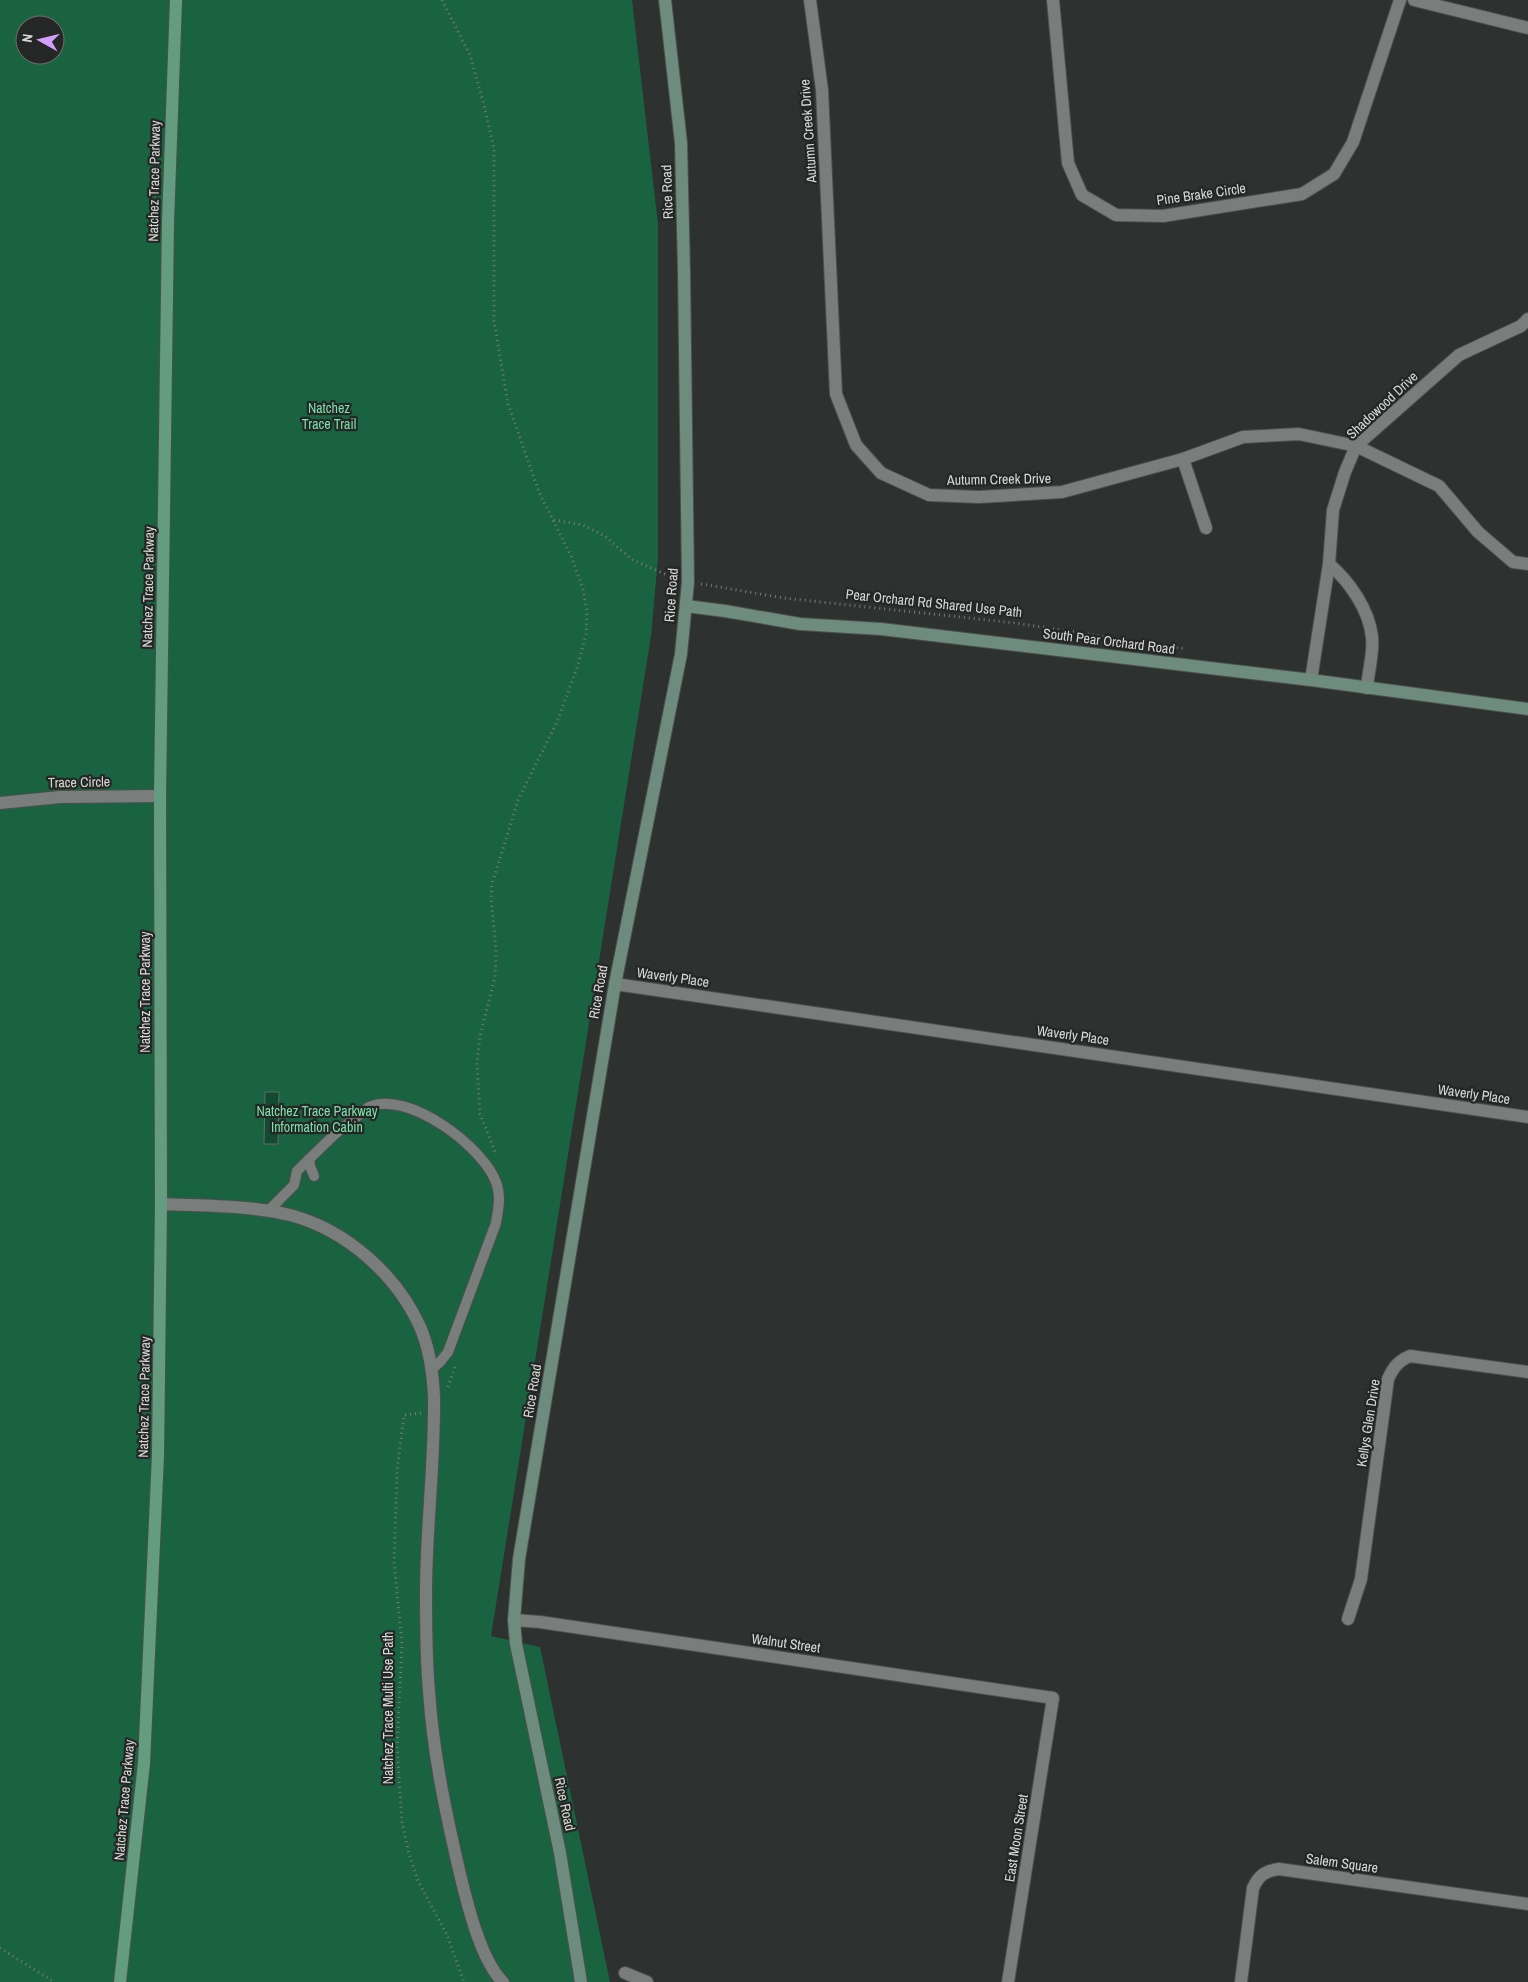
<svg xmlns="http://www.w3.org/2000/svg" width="1528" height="1982" font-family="'Archivo Narrow',sans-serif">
  <rect width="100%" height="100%" fill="#2d312f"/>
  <!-- green -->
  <path fill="#196340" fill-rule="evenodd" d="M0,0H632L658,224V558L651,636L491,1636L540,1647L610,1982H0ZM25,25H55V55H25Z"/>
  <!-- building -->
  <polygon fill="#124b30" stroke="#676b69" points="265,1092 279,1092 278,1144 264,1144"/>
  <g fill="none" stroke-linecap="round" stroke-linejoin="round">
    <defs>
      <g id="lane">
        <polyline points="309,1159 310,1166 314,1176"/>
        <path d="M268,1211L294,1185L297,1171L335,1134L369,1107C407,1089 486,1148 497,1185C501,1198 498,1210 496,1223L448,1352L440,1362L432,1369"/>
      </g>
      <g id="street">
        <polyline points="810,0 822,90 836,394 856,445 881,473 929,495 979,497 1062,492 1183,459 1243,437 1299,434 1356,446 1439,486 1478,532 1513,562 1528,564"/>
        <polyline points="1053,0 1068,163 1082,195 1116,215 1163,216 1302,194 1334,174 1353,142 1400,0"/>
        <polyline points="1414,0 1528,28"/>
        <polyline points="1183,459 1206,528"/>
        <path d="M1329,564C1349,581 1369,609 1372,637C1374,653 1368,672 1367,688"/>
        <polyline points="1311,680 1329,564 1333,510 1345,472 1356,446 1459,355 1521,326 1528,319"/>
        <polyline points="0,803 60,797 160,796"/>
        <polyline points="615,984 1528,1117"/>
        <path d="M161,1204C203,1206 248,1205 290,1215C347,1230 398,1276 421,1329C430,1351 433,1374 434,1397C435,1462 426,1528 426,1593C426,1626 426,1659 429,1691C433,1753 446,1814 460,1874C467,1903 481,1961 503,1982"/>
        <path d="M1348,1619L1361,1579L1388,1379C1393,1368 1398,1361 1410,1356L1528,1372"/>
        <polyline points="514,1620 540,1622 1053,1698 1008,1982"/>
        <polyline points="625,1973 647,1982"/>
        <path d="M1241,1982L1253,1888C1259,1875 1265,1871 1279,1869L1528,1904"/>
      </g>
      <g id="secondary">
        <polyline points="686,606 725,611 800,624 881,629 1311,680 1528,709"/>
        <polyline points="581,1982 560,1853 516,1644 514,1620 519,1559 615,984 681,654 688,582 684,271 681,143 665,0"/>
      </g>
      <polyline id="primary" points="120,1982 144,1763 158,1455 161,1204 160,796 168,222 176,0"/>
    </defs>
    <!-- lane casing -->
    <use href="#lane" stroke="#4c4f4d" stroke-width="12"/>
    <!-- street casing -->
    <use href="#street" stroke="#4c4f4d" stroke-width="14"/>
    <!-- secondary casing -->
    <use href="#secondary" stroke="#4c4f4d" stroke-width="14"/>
    <!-- primary casing -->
    <use href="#primary" stroke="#4c4f4d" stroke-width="14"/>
    <!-- path -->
    <g stroke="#777b79" stroke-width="3" stroke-dasharray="1 4" stroke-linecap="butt">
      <polyline points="442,0 470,55 484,105 494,149 494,321 508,404 539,492 572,558 583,589 587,611 586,634 578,665 557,722 518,800 492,884 491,898 496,949 495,977 480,1036 477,1064 480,1114 496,1154"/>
      <polyline points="554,520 583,525 605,536 631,559 676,579"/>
      <polyline points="701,584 784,598 1015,623 1186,649"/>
      <polyline points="448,1387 455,1367"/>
      <polyline points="421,1413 404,1415 397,1470 394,1562 402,1644 397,1746 402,1822 409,1854 418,1881 447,1935 464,1982"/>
      <polyline points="0,1948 54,1982"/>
    </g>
    <!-- lane -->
    <use href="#lane" stroke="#797d7b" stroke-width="10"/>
    <!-- street -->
    <use href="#street" stroke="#797d7b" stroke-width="12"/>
    <!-- secondary -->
    <use href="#secondary" stroke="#6e8c7d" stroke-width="12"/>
    <!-- primary -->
    <use href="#primary" stroke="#649c7f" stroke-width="12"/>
  </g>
  <g text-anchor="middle" stroke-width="4.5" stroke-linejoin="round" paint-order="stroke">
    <!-- street labels -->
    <g font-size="14" fill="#d7d9d7" stroke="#242725">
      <text transform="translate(808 131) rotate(-94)" y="5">Autumn Creek Drive</text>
      <text transform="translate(154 181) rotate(-89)" y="5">Natchez Trace Parkway</text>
      <text transform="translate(667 192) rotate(-92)" y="5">Rice Road</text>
      <text transform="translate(1201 194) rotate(-8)" y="5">Pine Brake Circle</text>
      <text transform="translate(1382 405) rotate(-43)" y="5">Shadowood Drive</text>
      <text transform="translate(999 479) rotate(-1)" y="5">Autumn Creek Drive</text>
      <text transform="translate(148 587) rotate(-89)" y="5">Natchez Trace Parkway</text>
      <text transform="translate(671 595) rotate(-86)" y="5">Rice Road</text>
      <text transform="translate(934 603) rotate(6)" y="5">Pear Orchard Rd Shared Use Path</text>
      <text transform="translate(1109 641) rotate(7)" y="5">South Pear Orchard Road</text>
      <text transform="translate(79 782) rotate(-1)" y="5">Trace Circle</text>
      <text transform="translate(673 977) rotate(8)" y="5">Waverly Place</text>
      <text transform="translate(145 992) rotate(-90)" y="5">Natchez Trace Parkway</text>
      <text transform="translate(598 992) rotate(-80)" y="5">Rice Road</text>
      <text transform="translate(1073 1035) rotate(8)" y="5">Waverly Place</text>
      <text transform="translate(1474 1094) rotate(8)" y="5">Waverly Place</text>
      <text transform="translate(532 1391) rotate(-81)" y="5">Rice Road</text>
      <text transform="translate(144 1397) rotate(-89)" y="5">Natchez Trace Parkway</text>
      <text transform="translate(1368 1423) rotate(-81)" y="5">Kellys Glen Drive</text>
      <text transform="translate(786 1643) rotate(8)" y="5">Walnut Street</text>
      <text transform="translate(388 1708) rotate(-90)" y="5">Natchez Trace Multi Use Path</text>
      <text transform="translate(124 1800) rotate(-85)" y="5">Natchez Trace Parkway</text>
      <text transform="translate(565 1804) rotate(78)" y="5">Rice Road</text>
      <text transform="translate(1016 1838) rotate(-81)" y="5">East Moon Street</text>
      <text transform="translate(1342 1863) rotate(8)" y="5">Salem Square</text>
    </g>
    <!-- park labels -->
    <g font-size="14" fill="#7ce0aa" stroke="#242725">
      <text x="329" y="413">Natchez<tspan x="329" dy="16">Trace Trail</tspan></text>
      <text x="317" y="1116">Natchez Trace Parkway<tspan x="317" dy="16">Information Cabin</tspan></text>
    </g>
  </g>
  <!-- north arrow -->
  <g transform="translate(40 40) rotate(278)"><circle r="24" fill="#242725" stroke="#6c6e6c"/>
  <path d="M0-4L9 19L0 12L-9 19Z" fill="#d29dfd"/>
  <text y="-8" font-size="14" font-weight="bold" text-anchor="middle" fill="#d7d9d7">N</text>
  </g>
</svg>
